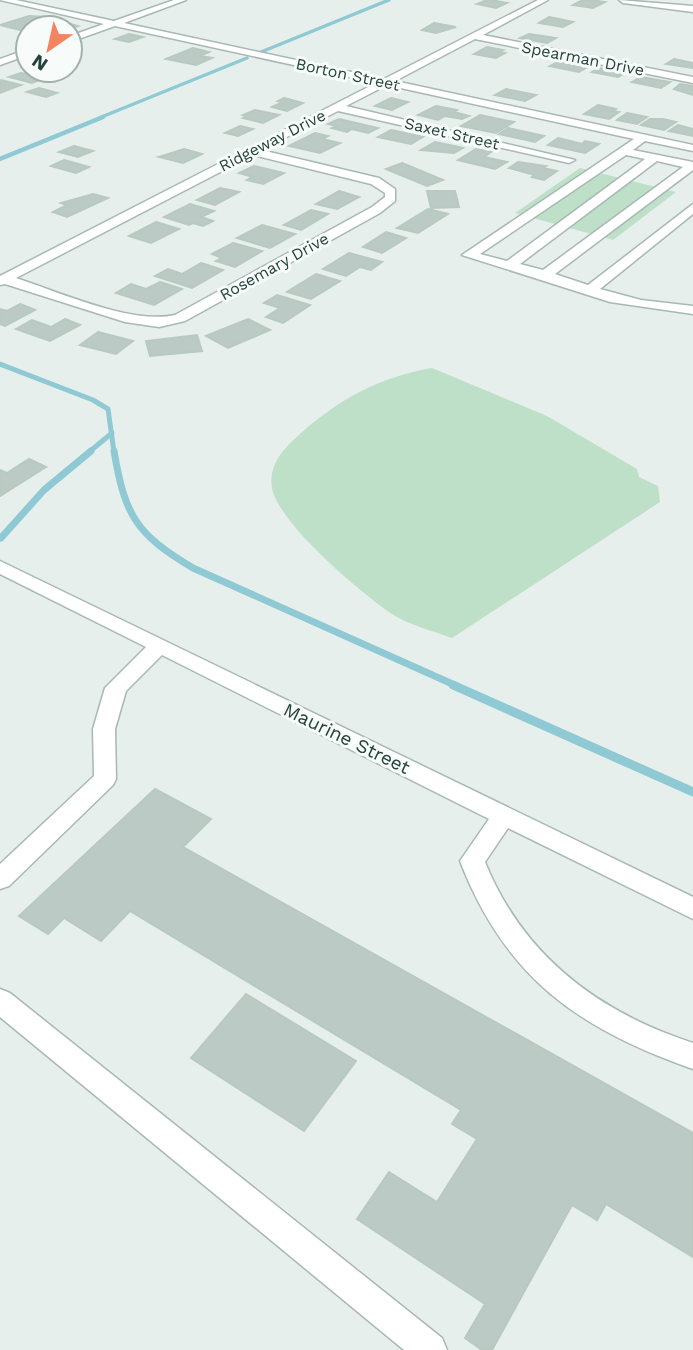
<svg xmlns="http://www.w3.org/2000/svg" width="693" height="1350" font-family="'Work Sans',sans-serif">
  <rect width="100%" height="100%" fill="#e6efeb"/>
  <!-- green -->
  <g fill="#bfe0c8">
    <polygon points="580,168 676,192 613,240 515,213"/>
    <path d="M432,368L547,416L637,469L639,477L658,486L660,502L452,638C433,631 409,625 392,614C362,594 278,523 272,488C268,465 284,448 300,434C339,399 380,377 432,368Z"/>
  </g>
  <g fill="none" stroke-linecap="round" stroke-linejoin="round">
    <!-- stream-far4 -->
    <g stroke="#8ec9d4" stroke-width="3.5">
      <polyline points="261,52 389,0"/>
      <polyline points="99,118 247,58"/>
    </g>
    <!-- stream-far3 -->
    <polyline stroke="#8ec9d4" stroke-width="4.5" points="0,159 103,117"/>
    <!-- stream-far2 -->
    <g stroke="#8ec9d4" stroke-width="5">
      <polyline points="0,364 93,400 108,409 114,452"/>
      <polyline points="89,452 112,433"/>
    </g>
    <!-- stream-far1 -->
    <g stroke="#8ec9d4" stroke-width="7">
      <path d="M114,451C125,516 136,534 193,568L457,686"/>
      <polyline points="1,538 44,490 91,451"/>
    </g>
    <!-- stream -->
    <polyline stroke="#8ec9d4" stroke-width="9" points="453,685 693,792"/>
  </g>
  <!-- building -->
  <g fill="#bbcac4" stroke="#b8c9c2" stroke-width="2">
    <polygon points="487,0 491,0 507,3 496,8 477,4"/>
    <polygon points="583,0 590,0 605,2 593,8 573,5"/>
    <polygon points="29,16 47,17 78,26 70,29 28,28 28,32 0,25"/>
    <polygon points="549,17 573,22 563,27 539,23"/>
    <polygon points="434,23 456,27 436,33 422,30"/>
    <polygon points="129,34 143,37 129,42 115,39"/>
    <polygon points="529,34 556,38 547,43 520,38"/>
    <polygon points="487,47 503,50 498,52 505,53 496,58 474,54"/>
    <polygon points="193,48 209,52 200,56 212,58 196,65 166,59"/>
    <polygon points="674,59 693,63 693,68 666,64"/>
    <polygon points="560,61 589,66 579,72 550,66"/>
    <polygon points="600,68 625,73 618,77 592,72"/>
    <polygon points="21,73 44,78 32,83 9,77"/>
    <polygon points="641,77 670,82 661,88 632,82"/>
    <polygon points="0,81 1,80 21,85 0,93"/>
    <polygon points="680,84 693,86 693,95 674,89"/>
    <polygon points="39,88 57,93 46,97 27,92"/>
    <polygon points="506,89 536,95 525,101 495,95"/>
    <polygon points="284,98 303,103 287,111 272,107 283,102 278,101"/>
    <polygon points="391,98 408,102 392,110 375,106"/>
    <polygon points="598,105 616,109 613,111 619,112 609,119 584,114"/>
    <polygon points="436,106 457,110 454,112 469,116 462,119 445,116 438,120 418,115"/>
    <polygon points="255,110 279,115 263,123 243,118 247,116 243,115"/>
    <polygon points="627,113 647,117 637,124 617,120"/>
    <polygon points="480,115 514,122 496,133 461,126"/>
    <polygon points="339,119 378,128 368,133 352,129 347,132 332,128 337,126 328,124"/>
    <polygon points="650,119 663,119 676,122 664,130 641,125"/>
    <polygon points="678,125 693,129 693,136 669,131"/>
    <polygon points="240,126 253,129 238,136 225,133"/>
    <polygon points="508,128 544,136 535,142 499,134"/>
    <polygon points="391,130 423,137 411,144 378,137"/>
    <polygon points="315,133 328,136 322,139 340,143 320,153 289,146"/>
    <polygon points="558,138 582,144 585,141 599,144 585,153 548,145"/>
    <polygon points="435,142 463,148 454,153 421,150"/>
    <polygon points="74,146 93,151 78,157 59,152"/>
    <polygon points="184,149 202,154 183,163 159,157"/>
    <polygon points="476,149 491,152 484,157 507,162 495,169 458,160"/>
    <polygon points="64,160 89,167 76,173 51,166"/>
    <polygon points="518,162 546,166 543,168 557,171 544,180 532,177 535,175 509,168"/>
    <polygon points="402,163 443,180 427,186 386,169"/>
    <polygon points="254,166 284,173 263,184 247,180 253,177 239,173"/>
    <polygon points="220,188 239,192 215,205 197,200"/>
    <polygon points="339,191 359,197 337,209 316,204"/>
    <polygon points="427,191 455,191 459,207 431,208"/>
    <polygon points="93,194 108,198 67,217 53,212 67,205 61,203"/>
    <polygon points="190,204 214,211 201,217 213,221 203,226 193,223 189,225 164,217"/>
    <polygon points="428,209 448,214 418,233 397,228"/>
    <polygon points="311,210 328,214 301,230 284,225"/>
    <polygon points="156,222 179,229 151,243 129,236"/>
    <polygon points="262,225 295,234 270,248 237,238"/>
    <polygon points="386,232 406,238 382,253 363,247"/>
    <polygon points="233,243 262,251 235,267 216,261 222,258 212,254"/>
    <polygon points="349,253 382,262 371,270 360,267 346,276 323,269"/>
    <polygon points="201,263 223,270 192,288 155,276 168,269 182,274"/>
    <polygon points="316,274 340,281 311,299 287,292"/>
    <polygon points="160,282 182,289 154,305 116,293 131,284 146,289"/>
    <polygon points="277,295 310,305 283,323 266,317 280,308 264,303"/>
    <polygon points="20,304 35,310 5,326 0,324 0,309 7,311"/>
    <polygon points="65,319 80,325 50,341 16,329 32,320 51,327"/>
    <polygon points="248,319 270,330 228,348 206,336"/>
    <polygon points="98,332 133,341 116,354 80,345"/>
    <polygon points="197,335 202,351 150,356 146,341"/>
    <polygon points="29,459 46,467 0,496 0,470 7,473"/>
    <polygon points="155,789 211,819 183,847 693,1133 693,1257 606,1204 597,1220 572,1205 492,1350 482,1350 465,1338 485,1304 357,1219 389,1172 437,1202 477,1139 452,1124 461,1110 130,911 101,941 64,918 48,934 19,916"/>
    <polygon points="246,994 356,1061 304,1131 191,1058"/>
  </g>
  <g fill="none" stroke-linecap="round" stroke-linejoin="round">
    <defs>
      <g id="minor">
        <path d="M0,0H16L114,21L174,0H186L124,23L384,79L538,0H548L483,35L693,77V83L475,39L395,81L693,145V151L645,141L633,150L693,162V170L555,274L588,285L693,204V214L600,289L641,300L693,306V314L610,302L462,255L634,139L387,85L346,106L575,160L569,163L338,111L261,150L379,178L395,189V201L380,213L185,321L159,327L125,322L5,284L0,285V276L376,83L115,26L70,42V36L104,24ZM253,155L371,184L385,193V197L372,207L175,315C132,325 59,292 16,278ZM626,155L645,159L507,261L480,254ZM657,161L683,167L543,270L520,264Z"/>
        <polygon points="619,0 693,6 693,12 623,3"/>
        <polygon points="28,49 28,55 0,65 0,59"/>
        <path d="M0,561L693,897V919L508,828L485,862C523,956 598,1012 693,1043V1069C578,1029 505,977 460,861L489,819L162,655L126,691L115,729L116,779L113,785L9,886L0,889V864L94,776L93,729L105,688L146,647L0,574Z"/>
        <polygon points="0,989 10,993 442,1338 447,1350 404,1350 0,1017"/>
      </g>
    </defs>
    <!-- minor casing -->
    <use href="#minor" stroke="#a8b8b2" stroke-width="3"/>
    <!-- minor -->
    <use href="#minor" fill="#fff" fill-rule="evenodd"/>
  </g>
  <g text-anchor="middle" stroke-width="6" stroke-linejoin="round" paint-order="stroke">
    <!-- far-street labels -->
    <g font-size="16" fill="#24423a" stroke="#f7fbf9">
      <text transform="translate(583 58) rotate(11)" y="6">Spearman Drive</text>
      <text transform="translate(348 74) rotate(12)" y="6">Borton Street</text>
      <text transform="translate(452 133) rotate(13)" y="6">Saxet Street</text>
      <text transform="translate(272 140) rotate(-27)" y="6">Ridgeway Drive</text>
      <text transform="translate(274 266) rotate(-29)" y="6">Rosemary Drive</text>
    </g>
    <!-- street labels -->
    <g font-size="19" fill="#24423a" stroke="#f7fbf9">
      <text transform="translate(347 738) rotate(26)" y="7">Maurine Street</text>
    </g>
  </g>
  <!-- north arrow -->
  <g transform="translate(49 49) rotate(214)"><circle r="33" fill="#f7fbf9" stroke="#a3b1ad" stroke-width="2"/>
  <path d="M0-5L12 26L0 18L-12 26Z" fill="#f4845f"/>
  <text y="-10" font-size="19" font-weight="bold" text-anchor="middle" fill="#24423a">N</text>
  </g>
</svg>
